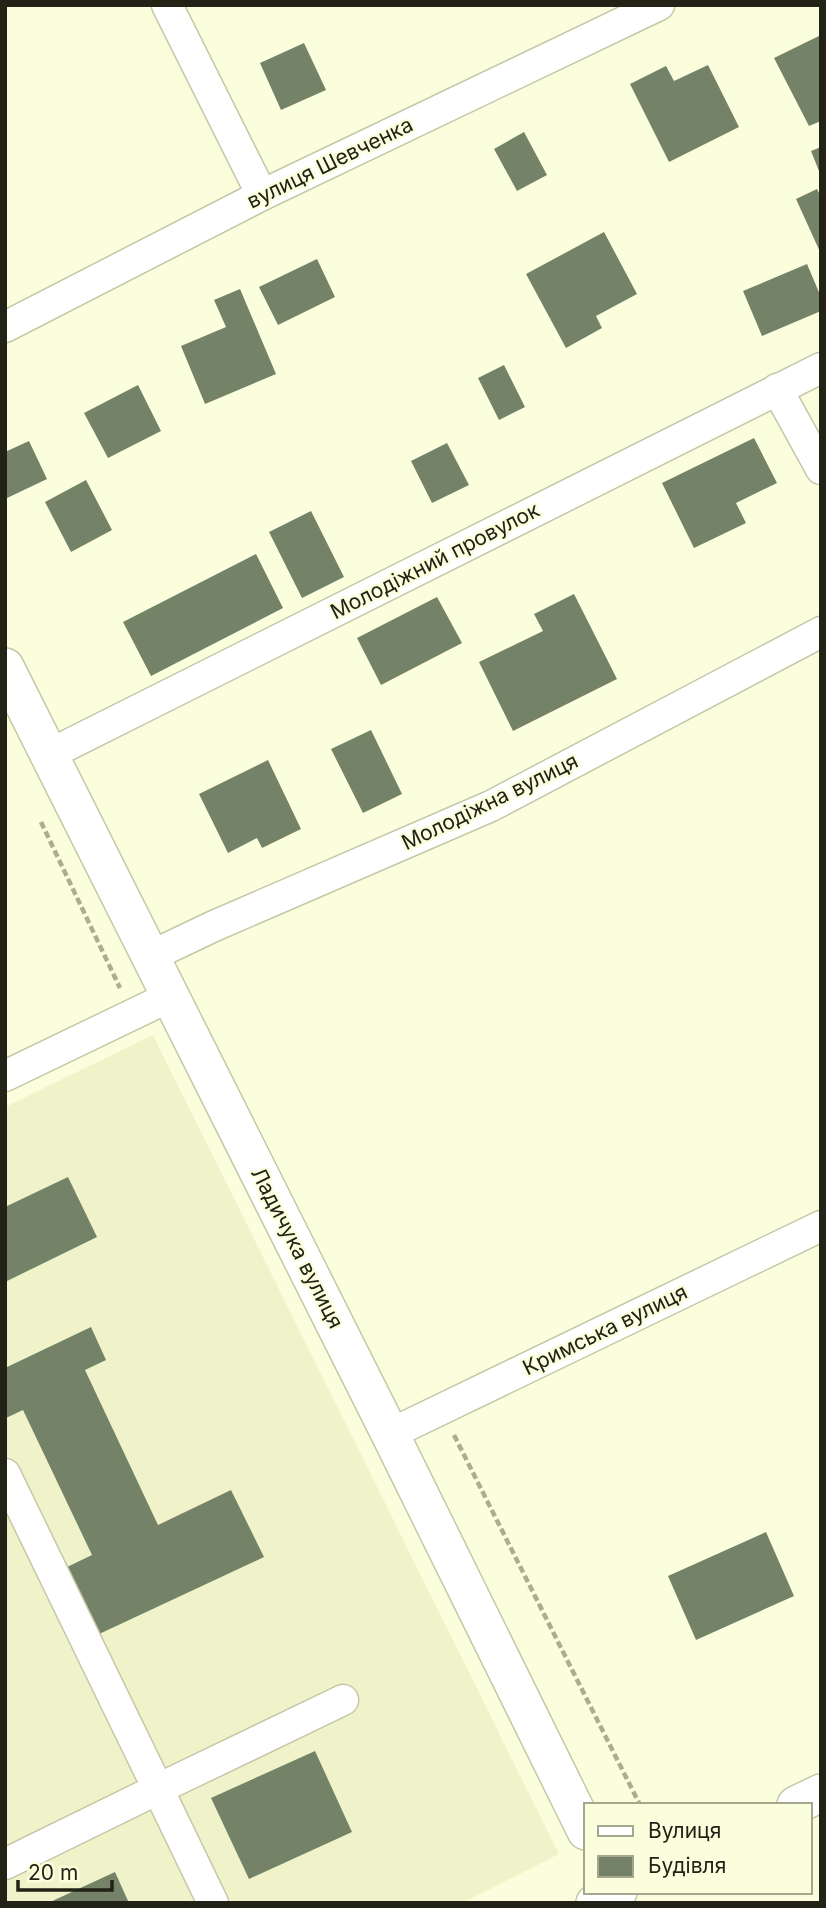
<svg xmlns="http://www.w3.org/2000/svg" width="826" height="1908" font-family="Inter,sans-serif">
  <rect width="100%" height="100%" fill="#fbfedc"/>
  <!-- built -->
  <polygon fill="#f0f3c9" points="153,1035 559,1854 462,1903 5,1903 5,1107"/>
  <!-- building -->
  <g fill="#748368">
    <polygon points="821,35 821,121 809,126 774,58"/>
    <polygon points="304,43 326,90 281,110 260,63"/>
    <polygon points="708,65 739,127 669,162 630,84 666,66 674,81"/>
    <polygon points="524,132 547,175 517,191 494,149"/>
    <polygon points="821,147 821,176 811,151"/>
    <polygon points="817,189 821,197 821,254 796,199"/>
    <polygon points="604,232 637,294 596,316 602,328 566,348 526,274"/>
    <polygon points="317,259 335,297 278,325 259,287"/>
    <polygon points="807,264 821,297 821,311 762,336 743,291"/>
    <polygon points="240,289 276,374 205,404 181,346 226,327 214,300"/>
    <polygon points="504,365 525,407 499,420 478,378"/>
    <polygon points="138,385 161,431 108,458 84,413"/>
    <polygon points="754,438 777,483 736,503 746,523 694,548 662,483"/>
    <polygon points="29,441 47,479 5,499 5,452"/>
    <polygon points="447,443 469,485 432,503 411,461"/>
    <polygon points="86,480 112,530 71,552 45,502"/>
    <polygon points="311,511 344,577 302,598 269,532"/>
    <polygon points="256,554 283,608 151,676 123,622"/>
    <polygon points="574,594 617,679 513,731 479,662 543,631 534,614"/>
    <polygon points="437,597 462,643 381,685 357,638"/>
    <polygon points="371,730 402,794 363,813 331,749"/>
    <polygon points="268,760 301,829 262,848 257,838 228,853 199,794"/>
    <polygon points="68,1177 97,1237 5,1282 5,1207"/>
    <polygon points="91,1327 106,1360 85,1370 158,1525 231,1490 264,1557 97,1635 65,1568 92,1555 23,1410 6,1418 5,1416 5,1368"/>
    <polygon points="766,1532 794,1596 696,1640 668,1576"/>
    <polygon points="315,1751 352,1832 249,1879 211,1798"/>
    <polygon points="115,1872 129,1903 48,1903"/>
  </g>
  <g fill="none" stroke-linecap="round" stroke-linejoin="round">
    <defs>
      <g id="minor">
        <polyline points="167,5 262,195"/>
        <polyline points="5,327 262,195 659,5"/>
        <polyline points="777,389 821,469"/>
        <polyline points="50,754 821,368"/>
        <polyline points="151,956 214,926 491,806 821,632"/>
        <polyline points="5,1076 171,996"/>
        <polyline points="390,1434 821,1226"/>
        <polyline points="5,1474 158,1789 5,1864"/>
        <polyline points="213,1903 158,1789 343,1700"/>
      </g>
      <g id="tertiary">
        <polyline points="5,667 390,1434 586,1831"/>
        <polyline points="796,1805 821,1793"/>
        <polyline points="595,1903 618,1892"/>
      </g>
    </defs>
    <!-- minor casing -->
    <use href="#minor" stroke="#c5c8a7" stroke-width="33"/>
    <!-- tertiary casing -->
    <use href="#tertiary" stroke="#c5c8a7" stroke-width="40"/>
    <!-- path -->
    <g stroke="#abad93" stroke-width="4.5" stroke-dasharray="7 3.5" stroke-linecap="butt">
      <polyline points="41,822 120,988"/>
      <polyline points="454,1435 640,1805"/>
    </g>
    <!-- minor -->
    <use href="#minor" stroke="#fff" stroke-width="30"/>
    <!-- tertiary -->
    <use href="#tertiary" stroke="#fff" stroke-width="37"/>
  </g>
  <g text-anchor="middle" stroke-width="5" stroke-linejoin="round" paint-order="stroke">
    <!-- street labels -->
    <g font-size="21" fill="#222216" stroke="#fbfedc">
      <text transform="translate(330 163) rotate(-26)" y="7">вулиця Шевченка</text>
      <text transform="translate(435 561) rotate(-27)" y="7">Молодіжний провулок</text>
      <text transform="translate(490 802) rotate(-26)" y="7">Молодіжна вулиця</text>
      <text transform="translate(297 1248) rotate(63)" y="7">Ладичука вулиця</text>
      <text transform="translate(605 1330) rotate(-26)" y="7">Кримська вулиця</text>
    </g>
  </g>
  <!-- border -->
  <rect width="826" height="1908" fill="none" stroke="#222216" stroke-width="14"/>
  <!-- legend -->
  <rect x="584" y="1803" width="228" height="91" fill="#fbfedc" stroke="#a4a68d" stroke-width="2"/>
  <rect x="598" y="1826" width="35" height="10" fill="#ffffff" stroke="#a4a68d" stroke-width="2"/>
  <text x="648" y="1838" font-size="21" fill="#222216">Вулиця</text>
  <rect x="598" y="1856" width="35" height="21" fill="#748368" stroke="#a4a68d" stroke-width="2"/>
  <text x="648" y="1873" font-size="21" fill="#222216">Будівля</text>
  <!-- scale -->
  <path d="M18 1880v10h94v-10" fill="none" stroke="#222216" stroke-width="3.5"/>
  <text x="28" y="1880" font-size="21" fill="#222216" stroke="#fbfedc" stroke-width="5" paint-order="stroke">20 m</text>
</svg>
